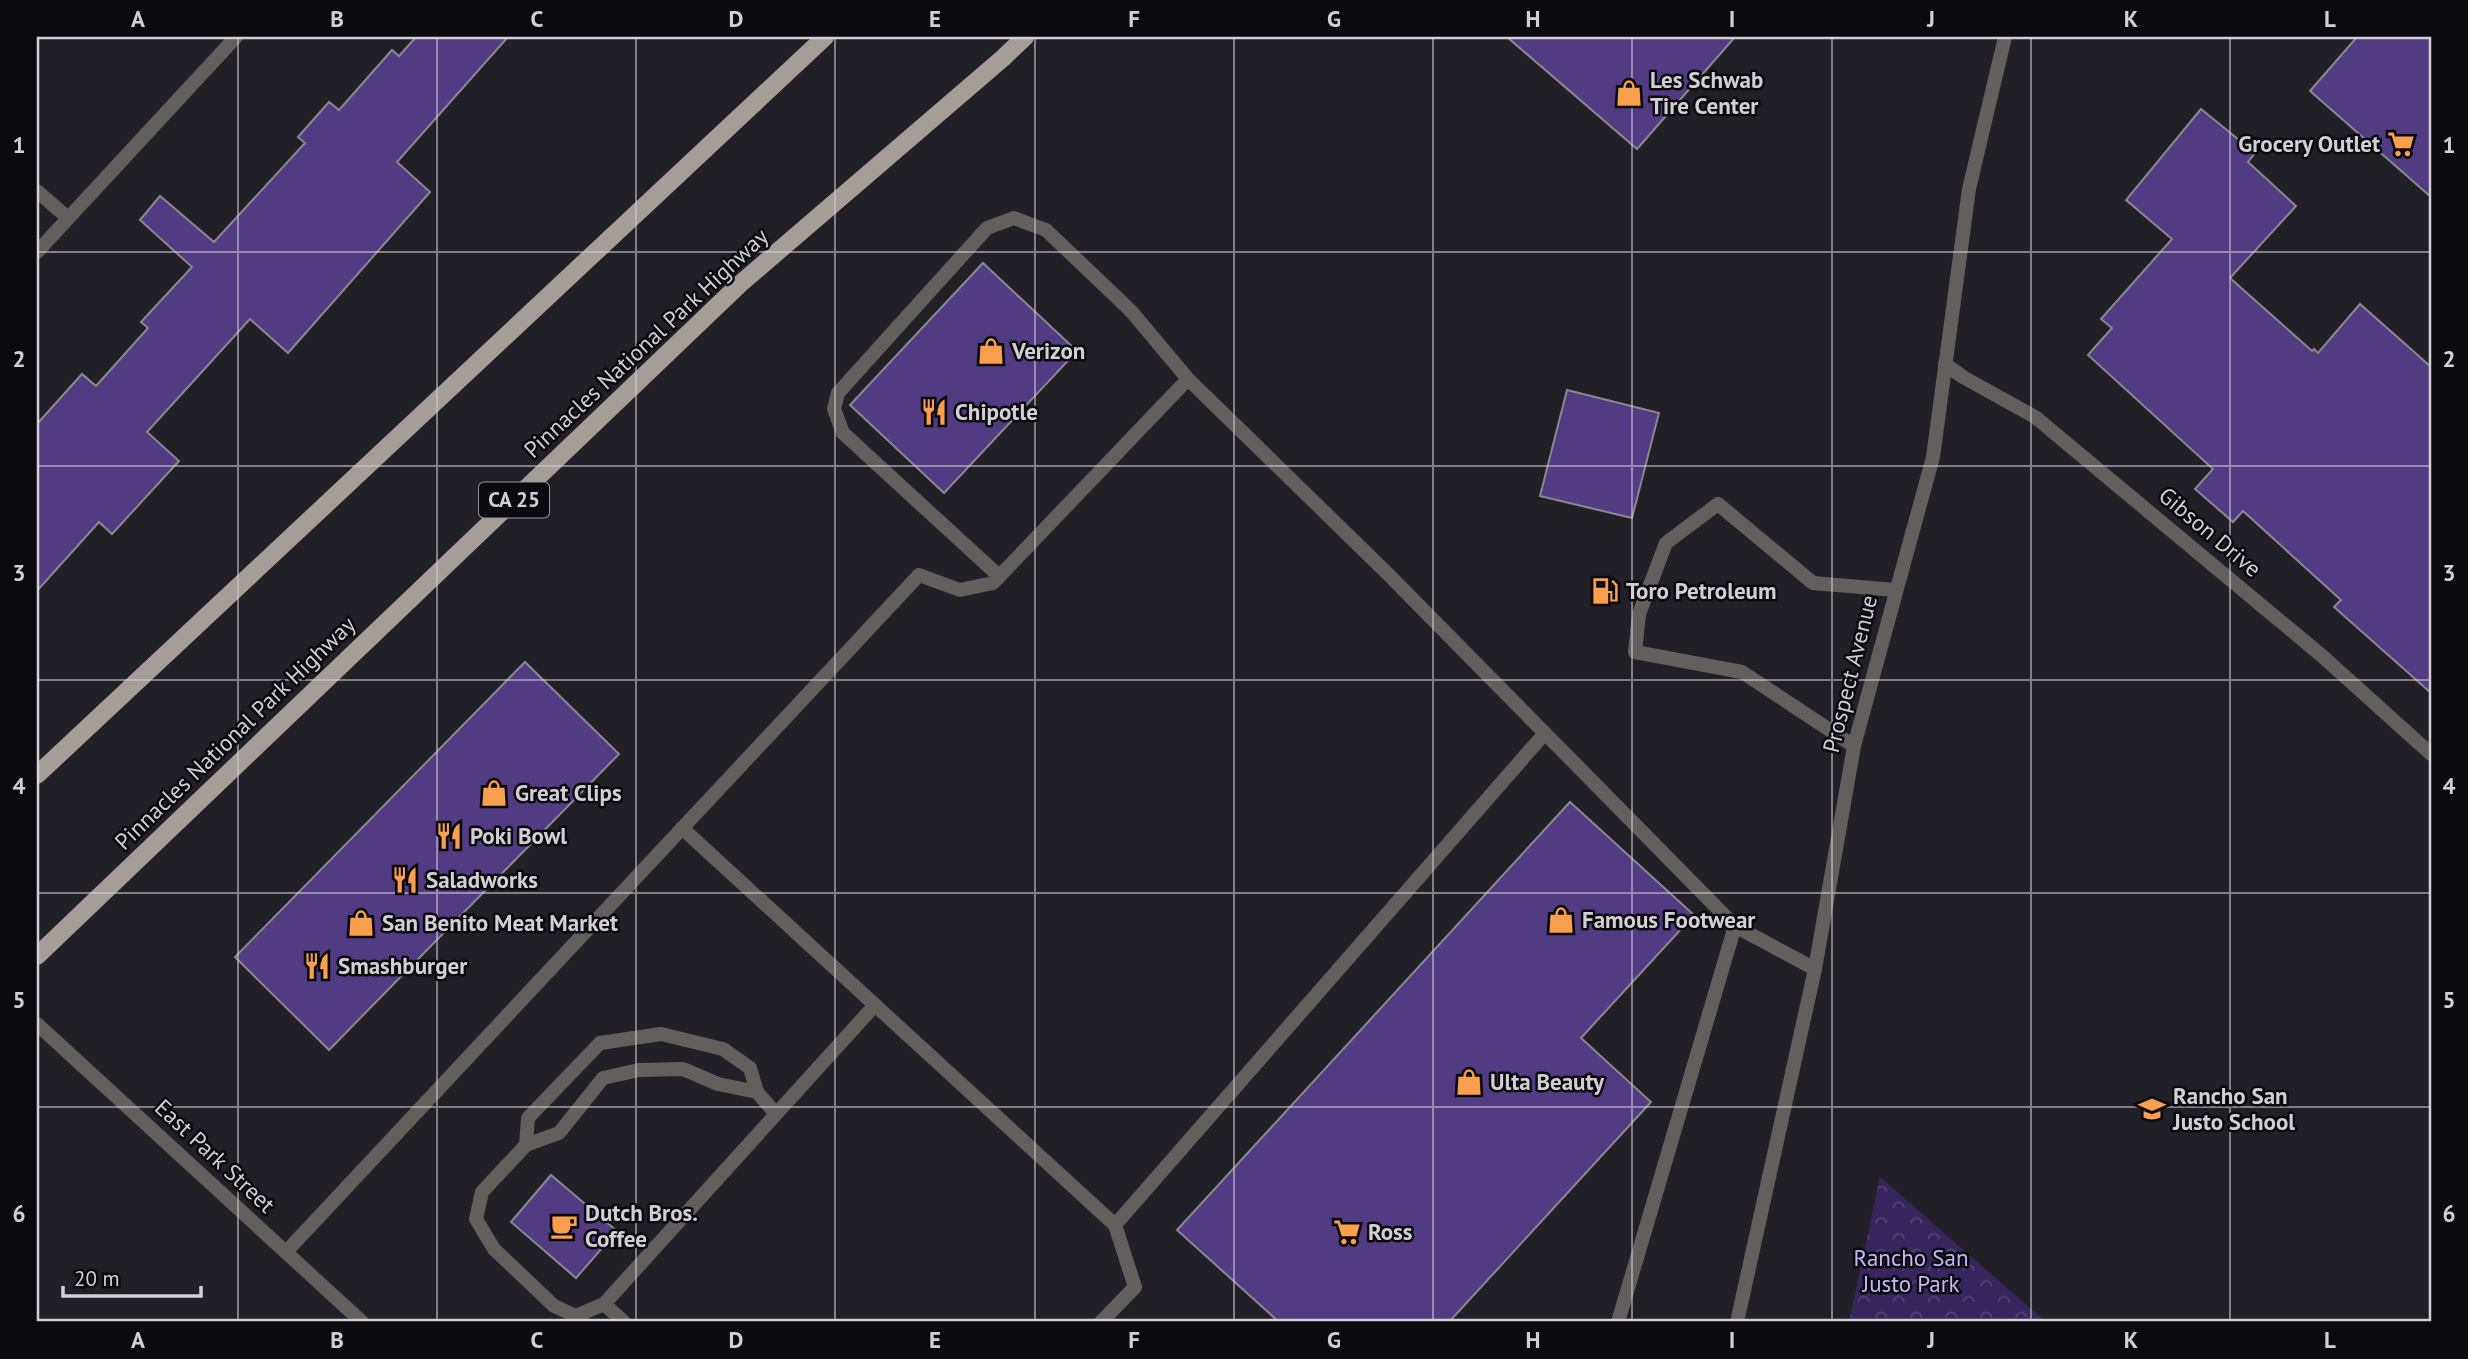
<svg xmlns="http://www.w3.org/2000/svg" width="2468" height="1359" font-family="'PT Sans',sans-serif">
  <defs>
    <pattern id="park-crowns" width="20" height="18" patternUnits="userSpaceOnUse" patternTransform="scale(1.75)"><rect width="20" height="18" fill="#37265d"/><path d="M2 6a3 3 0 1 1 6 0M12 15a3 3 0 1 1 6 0" fill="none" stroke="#534473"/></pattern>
  </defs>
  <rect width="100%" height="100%" fill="#222027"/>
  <!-- park -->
  <polygon fill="url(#park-crowns)" points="1880,1177 2046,1322 1849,1322"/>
  <!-- building -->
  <g fill="#513b83" stroke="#8a8891" stroke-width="2">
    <polygon points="416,37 508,37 397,162 430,192 288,353 250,319 147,432 179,461 112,534 99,522 37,591 37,424 82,374 96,386 148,328 141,322 192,267 140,220 160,196 214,242 305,143 298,137 329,102 339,110 392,50 399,56"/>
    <polygon points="1507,37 1735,37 1637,149"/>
    <polygon points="2357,37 2431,37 2431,197 2310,91"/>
    <polygon points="2201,109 2255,153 2248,162 2296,206 2230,278 2312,351 2314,349 2318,353 2360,304 2431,367 2431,693 2334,607 2341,600 2243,511 2233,522 2195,489 2213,469 2088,355 2112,328 2101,319 2172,239 2126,200"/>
    <polygon points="983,263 1077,351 944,493 850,405"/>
    <polygon points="1567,390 1659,413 1632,518 1540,496"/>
    <polygon points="525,662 619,754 329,1050 235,957"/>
    <polygon points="1570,802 1694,915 1581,1038 1651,1102 1449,1322 1279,1322 1177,1230"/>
    <polygon points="551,1175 617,1231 576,1278 511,1222"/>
  </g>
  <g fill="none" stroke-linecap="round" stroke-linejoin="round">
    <!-- service -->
    <g stroke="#635f5d" stroke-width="14">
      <polyline points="999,576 843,433 834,409 838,393 987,228 1014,218 1046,230 1131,311 1188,379"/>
      <polyline points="1854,746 1742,672 1635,652 1639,614 1666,543 1718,504 1813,583 1895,590"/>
      <polyline points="875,1005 1115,1225"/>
      <polyline points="526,1145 528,1118 600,1043 661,1034 723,1049 750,1068 757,1092"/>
      <polyline points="286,1252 919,575 960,590 993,583 1188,379 1388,574 1735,926 1815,969"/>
      <polyline points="604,1304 576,1316 554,1306 494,1249 476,1219 482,1192 526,1145 559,1133 603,1078 639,1070 683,1069 718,1084 757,1092 776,1114"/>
      <polyline points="624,1322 604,1304 875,1005 682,828"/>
      <polyline points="1101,1322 1135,1287 1115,1225 1545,733"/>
      <polyline points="1618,1322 1735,926"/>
    </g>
    <!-- minor -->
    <g stroke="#635f5d" stroke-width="14">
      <polyline points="37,191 68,218"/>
      <polyline points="37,252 236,37"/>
      <polyline points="1945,364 1963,377 2035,417 2321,655 2431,754"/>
    </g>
    <!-- tertiary -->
    <g stroke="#635f5d" stroke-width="14">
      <polyline points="37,1024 362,1322"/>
      <polyline points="1737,1322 1815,969 1854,746 1933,457 1969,189 2005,37"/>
    </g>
    <!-- primary -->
    <g stroke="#a59e98" stroke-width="18">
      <polyline points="37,775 825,37"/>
      <polyline points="37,956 740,284 1003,58 1025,37"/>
    </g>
  </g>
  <!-- grid -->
  <path fill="none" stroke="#d1d0d5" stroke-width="2" stroke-opacity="0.55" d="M238,37V1322M437,37V1322M636,37V1322M835,37V1322M1035,37V1322M1234,37V1322M1433,37V1322M1632,37V1322M1832,37V1322M2031,37V1322M2230,37V1322M37,252H2431M37,466H2431M37,680H2431M37,893H2431M37,1107H2431"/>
  <!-- icons -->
  <defs>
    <symbol id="shop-bare" viewBox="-9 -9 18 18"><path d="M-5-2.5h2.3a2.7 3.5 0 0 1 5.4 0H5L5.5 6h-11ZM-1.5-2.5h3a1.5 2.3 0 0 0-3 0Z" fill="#f99f4d" stroke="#0b0a0e" stroke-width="2.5" paint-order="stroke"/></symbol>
    <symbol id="supermarket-bare" viewBox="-9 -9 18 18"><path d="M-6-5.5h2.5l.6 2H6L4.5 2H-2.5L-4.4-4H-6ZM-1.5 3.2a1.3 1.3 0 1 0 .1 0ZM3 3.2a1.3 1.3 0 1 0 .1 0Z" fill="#f99f4d" stroke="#0b0a0e" stroke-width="2.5" paint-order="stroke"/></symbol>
    <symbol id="restaurant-bare" viewBox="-9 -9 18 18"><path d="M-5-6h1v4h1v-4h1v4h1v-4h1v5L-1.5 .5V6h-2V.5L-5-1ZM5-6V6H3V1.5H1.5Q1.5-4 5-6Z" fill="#f99f4d" stroke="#0b0a0e" stroke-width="2.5" paint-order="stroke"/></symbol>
    <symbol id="fuel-bare" viewBox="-9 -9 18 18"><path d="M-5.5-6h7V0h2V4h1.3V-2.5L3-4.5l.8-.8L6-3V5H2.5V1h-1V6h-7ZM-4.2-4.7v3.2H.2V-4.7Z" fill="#f99f4d" stroke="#0b0a0e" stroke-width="2.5" paint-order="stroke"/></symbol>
    <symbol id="school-bare" viewBox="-9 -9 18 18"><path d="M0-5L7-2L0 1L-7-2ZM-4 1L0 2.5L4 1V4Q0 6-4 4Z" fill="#f99f4d" stroke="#0b0a0e" stroke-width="2.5" paint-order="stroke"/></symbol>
    <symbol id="cafe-bare" viewBox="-9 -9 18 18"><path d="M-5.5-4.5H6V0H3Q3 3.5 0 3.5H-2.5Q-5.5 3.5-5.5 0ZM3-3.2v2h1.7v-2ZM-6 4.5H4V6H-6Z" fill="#f99f4d" stroke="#0b0a0e" stroke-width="2.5" paint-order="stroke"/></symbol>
  </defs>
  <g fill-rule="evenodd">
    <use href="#shop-bare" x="1610" y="74" width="38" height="38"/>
    <use href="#supermarket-bare" x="2382" y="125" width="38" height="38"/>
    <use href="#shop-bare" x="972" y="332" width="38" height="38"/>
    <use href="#restaurant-bare" x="915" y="393" width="38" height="38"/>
    <use href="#fuel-bare" x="1586" y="572" width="38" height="38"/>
    <use href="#shop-bare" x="475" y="774" width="38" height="38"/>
    <use href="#restaurant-bare" x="430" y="817" width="38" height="38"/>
    <use href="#restaurant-bare" x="386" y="861" width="38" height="38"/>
    <use href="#shop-bare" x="1542" y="901" width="38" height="38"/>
    <use href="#shop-bare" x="342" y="904" width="38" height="38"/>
    <use href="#restaurant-bare" x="298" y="947" width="38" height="38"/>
    <use href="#shop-bare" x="1450" y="1063" width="38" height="38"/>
    <use href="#school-bare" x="2133" y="1090" width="38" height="38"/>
    <use href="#cafe-bare" x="545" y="1207" width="38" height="38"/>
    <use href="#supermarket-bare" x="1328" y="1213" width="38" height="38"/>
  </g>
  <g text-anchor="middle" stroke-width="5" stroke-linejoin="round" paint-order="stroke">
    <!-- shield labels -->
    <rect fill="#0b0a0e" stroke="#969599" stroke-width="2" x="479" y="482.5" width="70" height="35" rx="5"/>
    <g font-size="21" font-weight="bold" fill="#d1d0d5">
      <text x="514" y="507">CA 25</text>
    </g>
    <!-- poi labels -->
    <g font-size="23" font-weight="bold" fill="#d1d0d5" stroke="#0b0a0e" text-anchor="start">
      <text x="1650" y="88">Les Schwab<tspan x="1650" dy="26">Tire Center</tspan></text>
      <text x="2380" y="152" text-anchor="end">Grocery Outlet</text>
      <text x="1012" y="359">Verizon</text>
      <text x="955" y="420">Chipotle</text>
      <text x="1626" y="599">Toro Petroleum</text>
      <text x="515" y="801">Great Clips</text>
      <text x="470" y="844">Poki Bowl</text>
      <text x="426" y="888">Saladworks</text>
      <text x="1582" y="928">Famous Footwear</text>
      <text x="382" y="931">San Benito Meat Market</text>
      <text x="338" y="974">Smashburger</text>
      <text x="1490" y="1090">Ulta Beauty</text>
      <text x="2173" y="1104">Rancho San<tspan x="2173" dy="26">Justo School</tspan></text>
      <text x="585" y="1221">Dutch Bros.<tspan x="585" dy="26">Coffee</tspan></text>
      <text x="1368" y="1240">Ross</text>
    </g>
    <!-- street labels -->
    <g font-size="23" fill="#d1d0d5" stroke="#0b0a0e">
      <text transform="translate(646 343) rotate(-43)" y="8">Pinnacles National Park Highway</text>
      <text transform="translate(2210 532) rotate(40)" y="8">Gibson Drive</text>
      <text transform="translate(1850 674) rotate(-76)" y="8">Prospect Avenue</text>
      <text transform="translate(235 733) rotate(-44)" y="8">Pinnacles National Park Highway</text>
      <text transform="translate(215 1156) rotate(43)" y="8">East Park Street</text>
    </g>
    <!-- park labels -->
    <g font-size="23" fill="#c6b8f6" stroke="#0b0a0e">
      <text x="1911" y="1266">Rancho San<tspan x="1911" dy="26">Justo Park</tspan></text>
    </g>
  </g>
  <!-- border -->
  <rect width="2468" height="1359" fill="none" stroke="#0b0a0e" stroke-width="77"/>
  <!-- scale -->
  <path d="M63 1286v10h138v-10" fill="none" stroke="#d1d0d5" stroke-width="3.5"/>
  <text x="74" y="1286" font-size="21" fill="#d1d0d5" stroke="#0b0a0e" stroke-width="5" paint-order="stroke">20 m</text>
  <rect x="38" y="38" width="2392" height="1282" fill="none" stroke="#d1d0d5" stroke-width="2.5"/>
  <g font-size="23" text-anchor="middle" font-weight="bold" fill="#d1d0d5">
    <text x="138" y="27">A</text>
    <text x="337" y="27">B</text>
    <text x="537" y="27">C</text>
    <text x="736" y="27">D</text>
    <text x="935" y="27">E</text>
    <text x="1134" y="27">F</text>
    <text x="1334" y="27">G</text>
    <text x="1533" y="27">H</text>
    <text x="1732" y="27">I</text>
    <text x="1931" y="27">J</text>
    <text x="2131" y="27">K</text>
    <text x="2330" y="27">L</text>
    <text x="19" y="153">1</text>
    <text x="2449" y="153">1</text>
    <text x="19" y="367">2</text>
    <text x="2449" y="367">2</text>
    <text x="19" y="581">3</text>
    <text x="2449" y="581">3</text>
    <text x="19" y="794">4</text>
    <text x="2449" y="794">4</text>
    <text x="19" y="1008">5</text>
    <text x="2449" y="1008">5</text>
    <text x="19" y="1222">6</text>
    <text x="2449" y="1222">6</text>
    <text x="138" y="1348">A</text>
    <text x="337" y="1348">B</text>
    <text x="537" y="1348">C</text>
    <text x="736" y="1348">D</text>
    <text x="935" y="1348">E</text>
    <text x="1134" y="1348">F</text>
    <text x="1334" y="1348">G</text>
    <text x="1533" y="1348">H</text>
    <text x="1732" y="1348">I</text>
    <text x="1931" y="1348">J</text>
    <text x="2131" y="1348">K</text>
    <text x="2330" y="1348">L</text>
  </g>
</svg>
